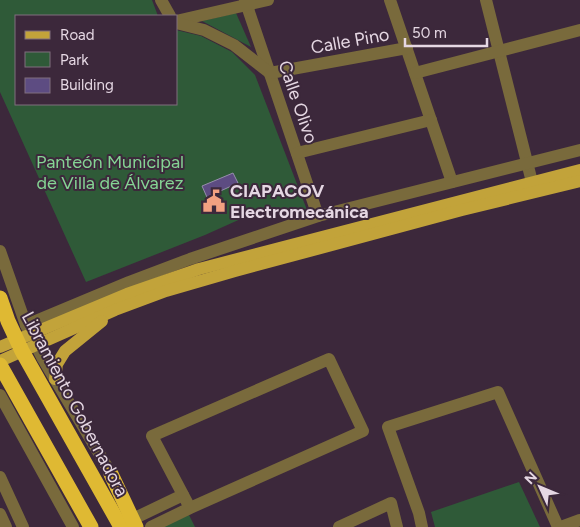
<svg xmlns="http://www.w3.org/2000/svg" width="580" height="527" font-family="Figtree,sans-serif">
  <rect width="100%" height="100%" fill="#3c283b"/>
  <!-- green -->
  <g fill="#2f5a38">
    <polygon points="0,0 152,0 158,16 16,16 16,104 176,104 176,30 201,36 232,52 255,75 307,210 254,213 205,235 86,282 0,92"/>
    <polygon points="236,13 251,47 202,21"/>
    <polygon points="519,482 540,527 435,527 431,512"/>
    <polygon points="189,515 195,527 160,527"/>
  </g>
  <!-- building -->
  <polygon fill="#5d4c82" stroke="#968eab" points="233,173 238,183 216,193 223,209 214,213 202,186"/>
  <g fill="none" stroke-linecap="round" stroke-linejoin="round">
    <!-- minor -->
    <g stroke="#796a3c" stroke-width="12">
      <polyline points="161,0 170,16"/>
      <polyline points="245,0 318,216"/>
      <polyline points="390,0 452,182"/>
      <polyline points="486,0 532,182"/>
      <polyline points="176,21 268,0"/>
      <polyline points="176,23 204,30 234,45 270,73 407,48"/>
      <polyline points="415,73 580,30"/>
      <polyline points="297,153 431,120"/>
      <polyline points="0,251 26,325 43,359 116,482"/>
      <polyline points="26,325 129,282 190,259 318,216 580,150"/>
      <polyline points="0,395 73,527"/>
      <polyline points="0,477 23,527"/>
      <polyline points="0,514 6,527"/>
      <polyline points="137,517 183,495"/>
      <polyline points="151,527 190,508 363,431 329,359 152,436 190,508"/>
      <polyline points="339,527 391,503 397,527"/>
      <polyline points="422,527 419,513 388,427 498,392 558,527"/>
      <polyline points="561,527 580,520"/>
    </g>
    <!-- major -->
    <g stroke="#c2a33a" stroke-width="12">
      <polyline points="0,347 127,294 199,269 580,170"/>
      <polyline points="0,361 115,310 166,291 235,271 462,210 580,181"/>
      <polyline points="55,379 57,364 65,351 102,321"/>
    </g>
    <!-- highway -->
    <g stroke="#dfb933" stroke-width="15">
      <polyline points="0,298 8,321 22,351 121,527"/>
      <polyline points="0,365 91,527"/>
      <polyline points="111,474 136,527"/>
    </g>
  </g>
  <!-- icons -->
  <defs>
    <symbol id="civic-bare" viewBox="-9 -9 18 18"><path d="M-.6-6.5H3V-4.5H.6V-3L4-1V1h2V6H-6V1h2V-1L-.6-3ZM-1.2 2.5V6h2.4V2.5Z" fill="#f2a081" stroke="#3c283b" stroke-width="2.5" paint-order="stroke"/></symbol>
  </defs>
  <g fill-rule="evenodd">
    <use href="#civic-bare" x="198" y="185" width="32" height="32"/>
  </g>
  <g text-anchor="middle" stroke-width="4" stroke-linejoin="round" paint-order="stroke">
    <!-- street labels -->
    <g font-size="18" fill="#e5d7e3" stroke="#3c283b">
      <text transform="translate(350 41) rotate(-10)" y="6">Calle Pino</text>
      <text transform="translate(298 102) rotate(71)" y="6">Calle Olivo</text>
      <text transform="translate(75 404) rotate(62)" y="6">Libramiento Gobernadora</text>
    </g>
    <!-- park labels -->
    <g font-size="18" fill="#85d494" stroke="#3c283b">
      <text x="110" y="168">Panteón Municipal<tspan x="110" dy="21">de Villa de Álvarez</tspan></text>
    </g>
    <!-- poi labels -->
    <g font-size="18" font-weight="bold" fill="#e5d7e3" stroke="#3c283b" text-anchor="start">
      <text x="230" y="197">CIAPACOV<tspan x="230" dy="21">Electromecánica</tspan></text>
    </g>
  </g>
  <!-- legend -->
  <rect x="15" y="15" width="162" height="90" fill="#3c283b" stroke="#806e7e"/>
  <rect x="25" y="31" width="25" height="8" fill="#c2a33a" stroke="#806e7e"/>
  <text x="60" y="40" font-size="15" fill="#e5d7e3">Road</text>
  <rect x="25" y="52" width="25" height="15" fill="#2f5a38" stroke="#806e7e"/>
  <text x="60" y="65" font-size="15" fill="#e5d7e3">Park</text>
  <rect x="25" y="78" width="25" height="15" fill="#5d4c82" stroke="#806e7e"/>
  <text x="60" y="90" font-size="15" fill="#e5d7e3">Building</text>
  <!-- north arrow -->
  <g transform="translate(540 487) rotate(314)" stroke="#3c283b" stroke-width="4" paint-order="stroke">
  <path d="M0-4L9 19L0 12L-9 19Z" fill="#e5d7e3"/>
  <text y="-8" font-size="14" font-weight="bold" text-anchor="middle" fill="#e5d7e3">N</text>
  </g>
  <!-- scale -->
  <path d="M405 38v8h82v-8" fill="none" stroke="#e5d7e3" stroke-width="2.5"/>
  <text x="412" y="38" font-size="15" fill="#e5d7e3" stroke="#3c283b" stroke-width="4" paint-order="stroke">50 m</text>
</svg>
